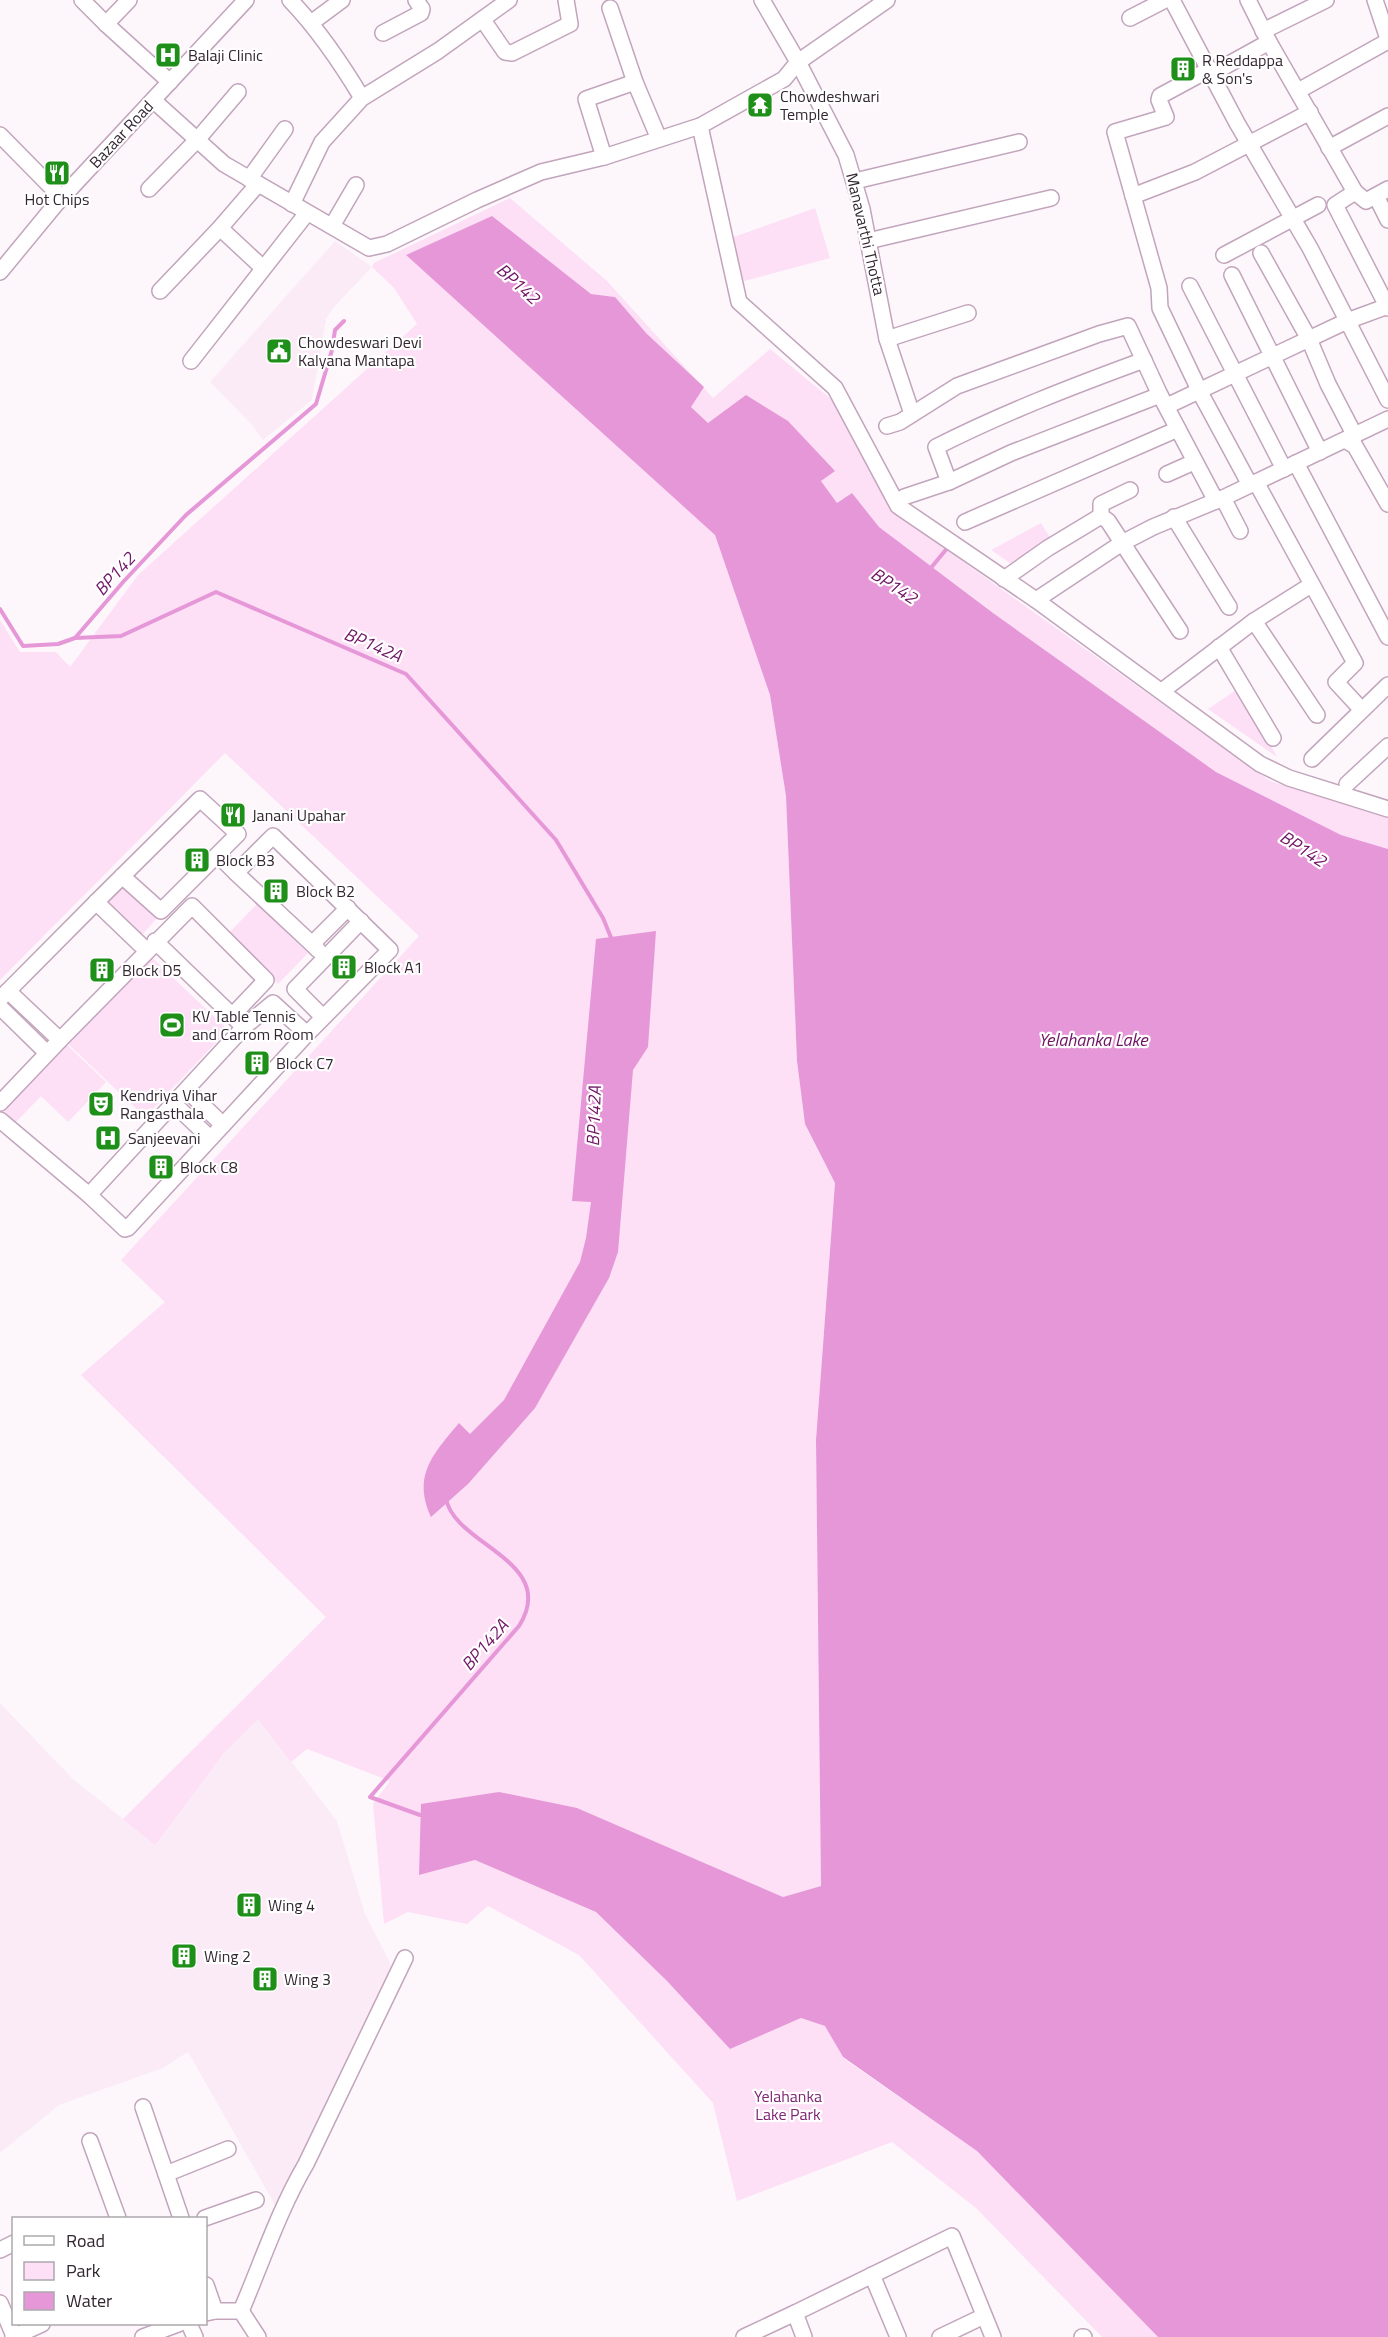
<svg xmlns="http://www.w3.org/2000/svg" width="1388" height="2337" font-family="'Titillium Web',sans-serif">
  <rect width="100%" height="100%" fill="#fdf7fc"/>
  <!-- built -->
  <g fill="#fbebf7">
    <polygon points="335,241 372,267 333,308 326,319 312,400 263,440 252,425 210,382"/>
    <polygon points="0,1703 73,1779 155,1844 224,1753 258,1718 337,1821 365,1914 402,1986 380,2008 275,2205 188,2052 163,2068 59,2105 0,2153"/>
  </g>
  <!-- green -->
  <g fill="#fddff6">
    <polygon points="510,198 607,281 713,398 770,349 831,399 895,513 1270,781 1388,818 1388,849 1341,835 1216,772 993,613 879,527 852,493 837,503 821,481 835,470 708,423 691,407 647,334 615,297 591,294 492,217 406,255 715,535 770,695 786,796 797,1061 805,1124 835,1183 816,1440 821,1886 783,1897 577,1808 419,1875 475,1860 596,1912 667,1981 730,2049 801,2018 826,2026 843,2058 977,2151 1158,2337 1102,2337 976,2208 892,2142 737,2201 713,2103 579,1955 488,1906 467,1924 408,1912 384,1924 373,1804 390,1781 307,1749 291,1762 258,1719 224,1753 155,1845 123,1819 326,1617 81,1375 165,1302 121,1260 419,936 225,753 0,980 0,620 20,652 56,652 70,667 138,575 417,324 394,288 372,267 374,263"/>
    <polygon points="815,208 830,258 744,281 731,238"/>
    <polygon points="1041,523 1052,541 1013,565 991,550"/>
    <polygon points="1239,688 1277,757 1208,709"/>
    <polygon points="122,884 158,917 142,935 105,902"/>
    <polygon points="257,904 308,953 278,984 227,935"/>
    <polygon points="147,953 228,1030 145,1117 64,1040"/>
    <polygon points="66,1044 106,1082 68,1122 41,1096 16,1122 3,1110"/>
  </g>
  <!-- water -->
  <g fill="#e597d7">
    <polygon points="492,216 591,294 615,297 647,334 704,387 691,407 708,423 746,395 788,421 835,471 821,481 837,503 852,493 879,527 993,613 1216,772 1341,835 1388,849 1388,2337 1158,2337 977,2151 843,2057 825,2026 801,2018 730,2049 667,1981 596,1912 475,1860 419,1875 421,1804 499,1792 577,1808 783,1897 821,1886 816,1440 835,1183 805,1124 797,1061 786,796 770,695 715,535 406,255"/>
    <path d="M656,931L648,1047L633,1070L618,1252L609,1278L535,1408L468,1484L431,1517C412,1476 433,1454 459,1423L470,1434L504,1400L580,1262L586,1238L591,1202L572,1201L596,939Z"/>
  </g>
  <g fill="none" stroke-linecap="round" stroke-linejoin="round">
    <!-- stream -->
    <g stroke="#e597d7" stroke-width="4">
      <polyline points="930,569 949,546"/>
      <polyline points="0,609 23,646 58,644 75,638 124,581 186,515 316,404 332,350 335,330 344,321"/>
      <polyline points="75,638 121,636 216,592 406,674 556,840 603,918 612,940"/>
      <path d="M420,1815L370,1797L519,1626C560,1561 453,1545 446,1498"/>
    </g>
    <defs>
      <g id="minor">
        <polyline points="82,0 106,24 170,82"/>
        <path d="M290,0C319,30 341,63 362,98"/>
        <polyline points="762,0 798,62 846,155 862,209 887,339 912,414"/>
        <polyline points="1172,0 1237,123 1310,248 1388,400"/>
        <polyline points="1248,0 1269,42 1355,192"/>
        <polyline points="1375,0 1388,39"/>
        <polyline points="610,8 635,82 659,139"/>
        <polyline points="1130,18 1165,0"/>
        <polyline points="483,20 505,52 512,53 570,24 566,0"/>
        <polyline points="311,23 342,0"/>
        <polyline points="106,24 129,0"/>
        <polyline points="1263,31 1326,0"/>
        <polyline points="383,33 421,13 422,9 416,0"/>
        <polyline points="1210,69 1160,96 1159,100 1166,117 1115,132 1159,288 1160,308 1202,396 1250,485"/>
        <polyline points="1211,74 1269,42"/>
        <polyline points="1298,91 1388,41"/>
        <polyline points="153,100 224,164 369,248 387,244 477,200 541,172 604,157 700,126 784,79 798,62 887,0"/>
        <polyline points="700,126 739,302 835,388 898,506 1036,600 1260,764 1289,778 1388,809"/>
        <polyline points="0,135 62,198"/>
        <polyline points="1329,148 1388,116"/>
        <polyline points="604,157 586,99 635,82"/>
        <polyline points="249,179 285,129"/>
        <polyline points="855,181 1019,142"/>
        <polyline points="258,184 220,228 263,268"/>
        <polyline points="149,189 197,140 238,92"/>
        <polyline points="1388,189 1366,201 1355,192 1335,205 1388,308"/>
        <polyline points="1133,196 1195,172 1310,112"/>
        <polyline points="1376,196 1388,220"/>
        <polyline points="292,204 322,142 362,98 438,51 509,0"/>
        <polyline points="332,226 356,185"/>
        <polyline points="868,241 1051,198"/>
        <polyline points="1261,253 1309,339 1328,384 1355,436"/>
        <polyline points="1224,255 1318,205"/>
        <polyline points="0,272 56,204 246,0"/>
        <polyline points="1232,275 1320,452"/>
        <polyline points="1190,286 1284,469"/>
        <polyline points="160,291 220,228"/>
        <polyline points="887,339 968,313"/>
        <polyline points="191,361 307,213"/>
        <polyline points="1167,406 1347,321 1388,306"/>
        <polyline points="887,426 900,422 957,386 1099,334 1128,326 1160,395 1216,501"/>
        <polyline points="1345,440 1355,446 1388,504"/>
        <polyline points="1296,463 1388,637"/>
        <polyline points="1167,474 1194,462"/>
        <path d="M949,482L936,447C1003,413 1073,386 1144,360"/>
        <polyline points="1256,482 1355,663 1336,682 1361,709"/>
        <polyline points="1130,490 1101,504 1101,516 1108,521 1180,631"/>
        <polyline points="904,497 949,482 1011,453 1160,395"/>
        <polyline points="1223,498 1240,531"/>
        <polyline points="1174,517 1229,607"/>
        <polyline points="965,522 1178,429"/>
        <polyline points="1004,579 1048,548 1101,516"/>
        <polyline points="1036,600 1122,543 1153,527 1223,498 1388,419"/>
        <polyline points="1254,621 1317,715"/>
        <polyline points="1219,647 1273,738"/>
        <polyline points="1162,691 1254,621 1311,585"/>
        <polyline points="1312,759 1388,685"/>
        <polyline points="1347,784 1388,746"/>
        <polyline points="236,873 312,944"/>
        <polyline points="96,902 146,950"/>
        <polyline points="155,941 244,1027 89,1195 125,1229 128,1228 307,1034 390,950 273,836 236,873 218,855"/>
        <polyline points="318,950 312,944 348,908"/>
        <polyline points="8,991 60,1040 192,906 266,980 232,1016"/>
        <path d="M0,999C66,932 133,865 200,799L238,834L161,911L122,876"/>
        <polyline points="0,1007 47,1053"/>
        <polyline points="323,1017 295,989 361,921"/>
        <polyline points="244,1027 273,1003 307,1034"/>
        <polyline points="187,1090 223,1125"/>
        <polyline points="0,1103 60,1040"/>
        <polyline points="174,1104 210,1138"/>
        <polyline points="0,1120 89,1195"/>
        <polyline points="143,2107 181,2218"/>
        <polyline points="90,2141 118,2218"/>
        <polyline points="166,2174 228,2149"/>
        <polyline points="205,2218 256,2200"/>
        <polyline points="0,2250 14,2243"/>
        <polyline points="872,2275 898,2337"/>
        <polyline points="206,2285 215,2311"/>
        <polyline points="0,2303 14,2336"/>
        <path d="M241,2311C262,2262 279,2210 306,2164L405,1958"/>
        <polyline points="206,2313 215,2311 241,2311 258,2337"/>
        <polyline points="189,2324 195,2337"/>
        <polyline points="13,2337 42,2324"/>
        <polyline points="143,2337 178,2324"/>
        <polyline points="744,2337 795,2313"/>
        <polyline points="804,2337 795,2313 952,2236 993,2337"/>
        <polyline points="940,2337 984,2316"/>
        <polyline points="1082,2337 1084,2337"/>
      </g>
    </defs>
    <!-- minor casing -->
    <use href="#minor" stroke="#c2a5bc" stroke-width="18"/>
    <!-- minor -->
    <use href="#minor" stroke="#fff" stroke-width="15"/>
  </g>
  <!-- icons -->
  <defs>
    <symbol id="hospital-square" viewBox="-11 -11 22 22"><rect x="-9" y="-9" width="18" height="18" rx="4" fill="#1e8f18" stroke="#fff"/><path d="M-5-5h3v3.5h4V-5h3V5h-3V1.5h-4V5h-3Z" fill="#fff"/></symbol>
    <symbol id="building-square" viewBox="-11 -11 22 22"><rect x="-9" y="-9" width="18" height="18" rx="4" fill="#1e8f18" stroke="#fff"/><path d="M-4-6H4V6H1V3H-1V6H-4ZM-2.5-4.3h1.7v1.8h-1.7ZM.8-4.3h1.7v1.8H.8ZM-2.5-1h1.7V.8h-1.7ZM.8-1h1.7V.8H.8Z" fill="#fff"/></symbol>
    <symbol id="temple-square" viewBox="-11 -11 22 22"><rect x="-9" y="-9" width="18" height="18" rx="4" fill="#1e8f18" stroke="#fff"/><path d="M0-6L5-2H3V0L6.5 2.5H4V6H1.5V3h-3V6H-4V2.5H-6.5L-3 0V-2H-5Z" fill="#fff"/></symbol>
    <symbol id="restaurant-square" viewBox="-11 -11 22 22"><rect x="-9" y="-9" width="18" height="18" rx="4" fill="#1e8f18" stroke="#fff"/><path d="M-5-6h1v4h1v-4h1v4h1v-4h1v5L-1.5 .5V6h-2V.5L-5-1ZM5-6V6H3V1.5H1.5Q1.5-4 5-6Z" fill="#fff"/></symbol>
    <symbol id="civic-square" viewBox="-11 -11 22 22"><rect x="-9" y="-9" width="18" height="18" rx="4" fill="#1e8f18" stroke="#fff"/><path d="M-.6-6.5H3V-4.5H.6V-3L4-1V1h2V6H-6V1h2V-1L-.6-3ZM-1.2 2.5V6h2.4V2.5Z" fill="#fff"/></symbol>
    <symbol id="stadium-square" viewBox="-11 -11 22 22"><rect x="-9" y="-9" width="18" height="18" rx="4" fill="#1e8f18" stroke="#fff"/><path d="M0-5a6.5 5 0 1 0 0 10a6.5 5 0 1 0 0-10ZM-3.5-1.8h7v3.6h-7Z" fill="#fff"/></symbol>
    <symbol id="theatre-square" viewBox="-11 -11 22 22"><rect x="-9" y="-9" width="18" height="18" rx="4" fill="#1e8f18" stroke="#fff"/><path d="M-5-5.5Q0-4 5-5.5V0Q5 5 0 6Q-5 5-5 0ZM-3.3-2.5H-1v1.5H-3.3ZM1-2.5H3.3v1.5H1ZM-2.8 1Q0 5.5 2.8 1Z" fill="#fff"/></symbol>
  </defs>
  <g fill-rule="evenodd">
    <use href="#hospital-square" x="153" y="40" width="30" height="30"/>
    <use href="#building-square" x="1168" y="54" width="30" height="30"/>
    <use href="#temple-square" x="745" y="90" width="30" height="30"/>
    <use href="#restaurant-square" x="42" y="158" width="30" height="30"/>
    <use href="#civic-square" x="264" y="336" width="30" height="30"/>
    <use href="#restaurant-square" x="218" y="800" width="30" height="30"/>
    <use href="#building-square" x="182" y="845" width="30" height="30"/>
    <use href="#building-square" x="261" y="876" width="30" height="30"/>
    <use href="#building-square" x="329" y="952" width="30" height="30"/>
    <use href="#building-square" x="87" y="955" width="30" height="30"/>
    <use href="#stadium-square" x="157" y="1010" width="30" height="30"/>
    <use href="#building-square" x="242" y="1048" width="30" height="30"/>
    <use href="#theatre-square" x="86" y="1089" width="30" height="30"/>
    <use href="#hospital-square" x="93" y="1123" width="30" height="30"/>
    <use href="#building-square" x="146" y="1152" width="30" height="30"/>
    <use href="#building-square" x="234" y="1890" width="30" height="30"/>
    <use href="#building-square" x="169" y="1941" width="30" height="30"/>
    <use href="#building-square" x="250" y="1964" width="30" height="30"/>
  </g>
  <g text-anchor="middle" stroke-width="4.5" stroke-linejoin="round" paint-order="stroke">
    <!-- poi labels -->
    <g font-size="16" fill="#332831" stroke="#fff" text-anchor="start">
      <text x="188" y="61">Balaji Clinic</text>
      <text x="1202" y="66">R Reddappa<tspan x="1202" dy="18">&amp; Son's</tspan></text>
      <text x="780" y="102">Chowdeshwari<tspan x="780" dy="18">Temple</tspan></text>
      <text x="57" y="205" text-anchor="middle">Hot Chips</text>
      <text x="298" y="348">Chowdeswari Devi<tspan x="298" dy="18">Kalyana Mantapa</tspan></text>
      <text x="252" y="821">Janani Upahar</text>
      <text x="216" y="866">Block B3</text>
      <text x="296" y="897">Block B2</text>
      <text x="364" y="973">Block A1</text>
      <text x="122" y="976">Block D5</text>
      <text x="192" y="1022">KV Table Tennis<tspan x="192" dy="18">and Carrom Room</tspan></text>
      <text x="276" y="1069">Block C7</text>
      <text x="120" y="1101">Kendriya Vihar<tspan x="120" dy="18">Rangasthala</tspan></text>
      <text x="128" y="1144">Sanjeevani</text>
      <text x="180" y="1173">Block C8</text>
      <text x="268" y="1911">Wing 4</text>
      <text x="204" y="1962">Wing 2</text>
      <text x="284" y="1985">Wing 3</text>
    </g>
    <!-- street labels -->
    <g font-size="16" fill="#332831" stroke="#fff">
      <text transform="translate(121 134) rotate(-47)" y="6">Bazaar Road</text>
      <text transform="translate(866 234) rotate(77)" y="6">Manavarthi Thotta</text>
    </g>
    <!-- park labels -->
    <g font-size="16" fill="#7f2674" stroke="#fff">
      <text x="788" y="2102">Yelahanka<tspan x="788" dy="18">Lake Park</tspan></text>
    </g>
    <!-- water labels -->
    <g font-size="18" font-style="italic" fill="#701466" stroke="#fff">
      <text transform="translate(518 284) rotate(42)" y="6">BP142</text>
      <text transform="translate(115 574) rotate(-48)" y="6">BP142</text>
      <text transform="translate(894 586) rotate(33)" y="6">BP142</text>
      <text transform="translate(373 645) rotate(23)" y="6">BP142A</text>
      <text transform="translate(1303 849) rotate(33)" y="6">BP142</text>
      <text x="1093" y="1046">Yelahanka Lake</text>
      <text transform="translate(594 1116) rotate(-88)" y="6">BP142A</text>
      <text transform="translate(485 1645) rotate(-49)" y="6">BP142A</text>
    </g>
  </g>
  <!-- legend -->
  <rect x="12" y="2217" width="195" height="108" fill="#ffffff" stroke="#ada9ad" stroke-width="1.5"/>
  <rect x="24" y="2236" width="30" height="9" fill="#ffffff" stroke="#ada9ad" stroke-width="1.5"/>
  <text x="66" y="2247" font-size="18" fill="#332831">Road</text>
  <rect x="24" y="2262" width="30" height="18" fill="#fddff6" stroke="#ada9ad" stroke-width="1.5"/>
  <text x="66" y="2277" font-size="18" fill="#332831">Park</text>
  <rect x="24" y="2292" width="30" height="18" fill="#e597d7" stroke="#ada9ad" stroke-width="1.5"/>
  <text x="66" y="2307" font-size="18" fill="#332831">Water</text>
</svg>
